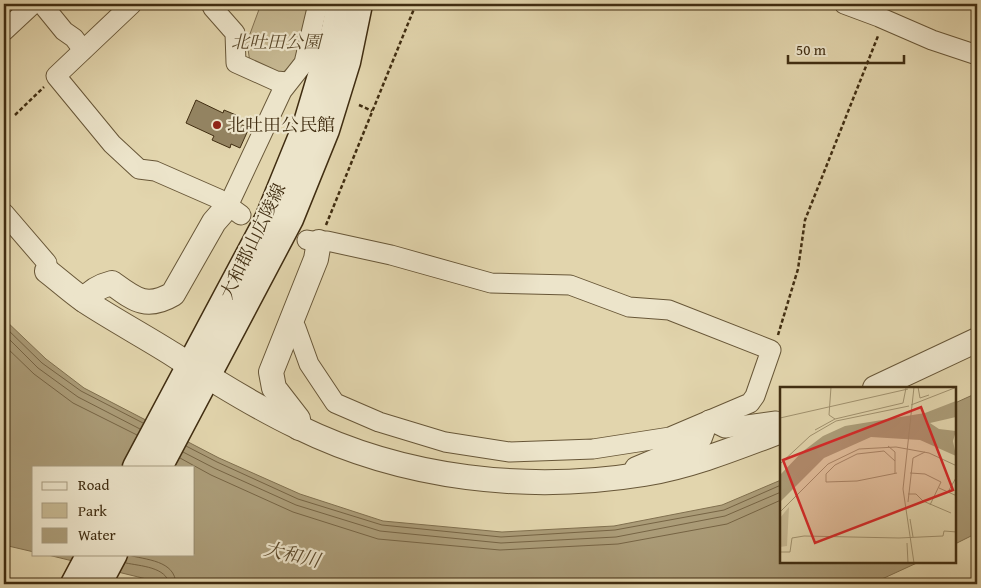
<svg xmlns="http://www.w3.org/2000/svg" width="981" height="588" font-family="'Gentium Book Plus','Noto Serif JP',serif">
  <rect width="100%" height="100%" fill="#e2d5ad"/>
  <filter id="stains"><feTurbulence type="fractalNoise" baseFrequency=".004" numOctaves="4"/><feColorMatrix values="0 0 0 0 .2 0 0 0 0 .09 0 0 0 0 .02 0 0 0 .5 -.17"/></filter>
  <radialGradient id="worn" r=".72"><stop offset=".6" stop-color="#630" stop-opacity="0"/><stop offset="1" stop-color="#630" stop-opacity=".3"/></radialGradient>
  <!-- green -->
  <polygon fill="#c6b892" stroke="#837252" points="261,4 313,4 300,57 279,76 250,63 247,42"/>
  <!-- water -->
  <g fill="#ab9c78" stroke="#80704f">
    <polygon points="4,319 46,359 84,388 219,458 300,494 383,521 502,532 614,526 722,505 781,480 781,562 919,562 871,584 167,584 44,554 194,554 194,467 34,467 34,552 4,545"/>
    <polygon points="977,393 977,533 955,544 955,403"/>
  </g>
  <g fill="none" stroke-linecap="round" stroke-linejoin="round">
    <!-- shore -->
    <g stroke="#766444" stroke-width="1">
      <polyline points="4,326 42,363 81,391 143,423"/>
      <polyline points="4,334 38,368 78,397 140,429"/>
      <polyline points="4,345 34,374 73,403 137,435"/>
      <polyline points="186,446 217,462 298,499 382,525 501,537 615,530 724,510 781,485"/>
      <polyline points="183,452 214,468 296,505 380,531 501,543 616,537 725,516 781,492"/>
      <polyline points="180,458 211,475 293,512 378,539 500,550 618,544 727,524 781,500"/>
      <path d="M128,555C146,560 175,560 176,584"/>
      <path d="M126,563C140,566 167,567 169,584"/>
    </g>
  </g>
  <!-- building -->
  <polygon fill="#948462" stroke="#402d11" points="196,100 223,113 224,110 236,115 234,121 249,128 240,148 231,144 230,148 212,140 214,136 186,123"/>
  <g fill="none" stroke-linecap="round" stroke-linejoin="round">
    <defs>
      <g id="minor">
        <polyline points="42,4 64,31 74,38 83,50"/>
        <polyline points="132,4 56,76 112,144 139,169 155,171 219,199 241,215"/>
        <polyline points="211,4 213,8 235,33 236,63 276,81 288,82"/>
        <polyline points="844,4 879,17 932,40 977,55"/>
        <polyline points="4,31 33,4"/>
        <polyline points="228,206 282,91 304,63 318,4"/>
        <polyline points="4,213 47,263 47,271"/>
        <polyline points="291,321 296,328 309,364 335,403 379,422 445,442 510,452 593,449 670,437 750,403 755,396 771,350 669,310 629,307 570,285 491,283 391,255 327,241 319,242 307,240"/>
        <polyline points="631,475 635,467 702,439 709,420 725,428 776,421 781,424"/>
      </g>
      <g id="tertiary">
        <path d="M47,271C60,281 72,292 85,301C114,320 144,336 174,355C214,381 254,406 298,427C404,479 528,493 644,474C692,466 736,448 781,431"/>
        <path d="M84,300C91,291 100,286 112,283C134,299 146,310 173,294L214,222L228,206"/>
        <polyline points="875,388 977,340"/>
        <polyline points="299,428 298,419 274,388 271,372 316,259 319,242"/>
      </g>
      <g id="secondary">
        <polyline points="136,467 268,219 306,126 335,29 340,4"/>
        <polyline points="159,467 290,219 326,130 347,62 359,4"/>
        <polyline points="74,584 90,554"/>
        <polyline points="98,584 114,554"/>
      </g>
    </defs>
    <!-- minor casing -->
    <use href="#minor" stroke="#685738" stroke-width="21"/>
    <!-- tertiary casing -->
    <use href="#tertiary" stroke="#685738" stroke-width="26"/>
    <!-- secondary casing -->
    <use href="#secondary" stroke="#402d11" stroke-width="29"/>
    <!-- path -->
    <g stroke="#402d11" stroke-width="2.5" stroke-dasharray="4 2.5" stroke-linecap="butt">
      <polyline points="359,105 372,111"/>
      <polyline points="15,115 44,87"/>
      <polyline points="326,225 416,4"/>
      <polyline points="778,335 798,269 805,220 878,36"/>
    </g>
    <!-- minor -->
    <use href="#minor" stroke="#ece4ca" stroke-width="19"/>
    <!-- tertiary -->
    <use href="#tertiary" stroke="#ece4ca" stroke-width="24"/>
    <!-- secondary -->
    <use href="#secondary" stroke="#ece4ca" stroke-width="26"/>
  </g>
  <!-- markers -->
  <circle fill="#8f2418" stroke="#ece4ca" stroke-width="2" cx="217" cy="125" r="5"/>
  <g text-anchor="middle" stroke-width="4.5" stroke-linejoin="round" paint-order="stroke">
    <!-- park labels -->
    <g font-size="18" font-style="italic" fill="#5b492b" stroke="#ece4ca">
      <text x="276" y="48">北吐田公園</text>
    </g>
    <!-- poi labels -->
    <g font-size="18" fill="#402d11" stroke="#ece4ca" text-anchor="start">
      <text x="227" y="131">北吐田公民館</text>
    </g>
    <!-- street labels -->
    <g font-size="18" fill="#402d11" stroke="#ece4ca">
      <text transform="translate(253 241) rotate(-64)" y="6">大和郡山広陵線</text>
    </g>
    <!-- water labels -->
    <g font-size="19" font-style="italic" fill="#5b492b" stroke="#ece4ca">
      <text transform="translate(292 554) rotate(13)" y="7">大和川</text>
    </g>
  </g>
  <!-- overview -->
  <g transform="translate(780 387)">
    <rect width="176" height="176" fill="#e2d5ad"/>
    <path d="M9,120L7,159L0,160V131Z" fill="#c6b892"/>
    <path d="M176,14V30L150,36L159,42L176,44L173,54L176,69L140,53L91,50L44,71L0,115V88L22,65L43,49L65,39L145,26Z" fill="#ab9c78"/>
    <path fill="none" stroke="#a1926f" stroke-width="1" d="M51,0L49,28L55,32M138,0L140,11L149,8M131,18L177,0M0,31L128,2M35,43L55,32L123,16L126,1M108,59L115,65V86M115,74L104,64L77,67L55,78L46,87V95L77,94L117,86M0,77L30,49L56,34L129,19M130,86L145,87L161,95L150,118M159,101L177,109M168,105L177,89M128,107H136L143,114L171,126M128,115L133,71L145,65M0,125L48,77L79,62L116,60L149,66L177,79M130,132L133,150M127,156L128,176M0,165H10L12,151L24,149L119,151L163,149L164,144L177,145M134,176L123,102L134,0"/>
    <path fill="#d62828" fill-opacity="0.15" stroke="#d62828" stroke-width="2.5" d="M141,20L173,103L35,156L3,73Z"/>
    <rect width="176" height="176" fill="none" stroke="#402d11" stroke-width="2.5"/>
  </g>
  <!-- margin -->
  <rect width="981" height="588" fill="none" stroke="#e2d5ad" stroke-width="20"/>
  <rect x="5" y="5" width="971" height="578" fill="none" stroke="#402d11" stroke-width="2.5"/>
  <rect x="10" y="10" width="961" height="568" fill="none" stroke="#402d11"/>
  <!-- legend -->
  <rect x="32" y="466" width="162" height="90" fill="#ece4ca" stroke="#a79b80"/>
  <rect x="42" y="482" width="25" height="8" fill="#ece4ca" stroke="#a79b80"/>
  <text x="78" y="490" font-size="15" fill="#402d11">Road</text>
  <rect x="42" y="503" width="25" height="15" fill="#c6b892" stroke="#a79b80"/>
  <text x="78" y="516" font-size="15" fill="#402d11">Park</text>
  <rect x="42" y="528" width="25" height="15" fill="#ab9c78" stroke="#a79b80"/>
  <text x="78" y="540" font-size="15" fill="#402d11">Water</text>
  <!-- scale -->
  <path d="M788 55v8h116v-8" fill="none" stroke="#402d11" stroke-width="2.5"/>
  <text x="796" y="55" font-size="15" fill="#402d11" stroke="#ece4ca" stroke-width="4" paint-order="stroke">50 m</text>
  <rect width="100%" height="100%" filter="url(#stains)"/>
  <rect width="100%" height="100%" fill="url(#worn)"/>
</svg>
